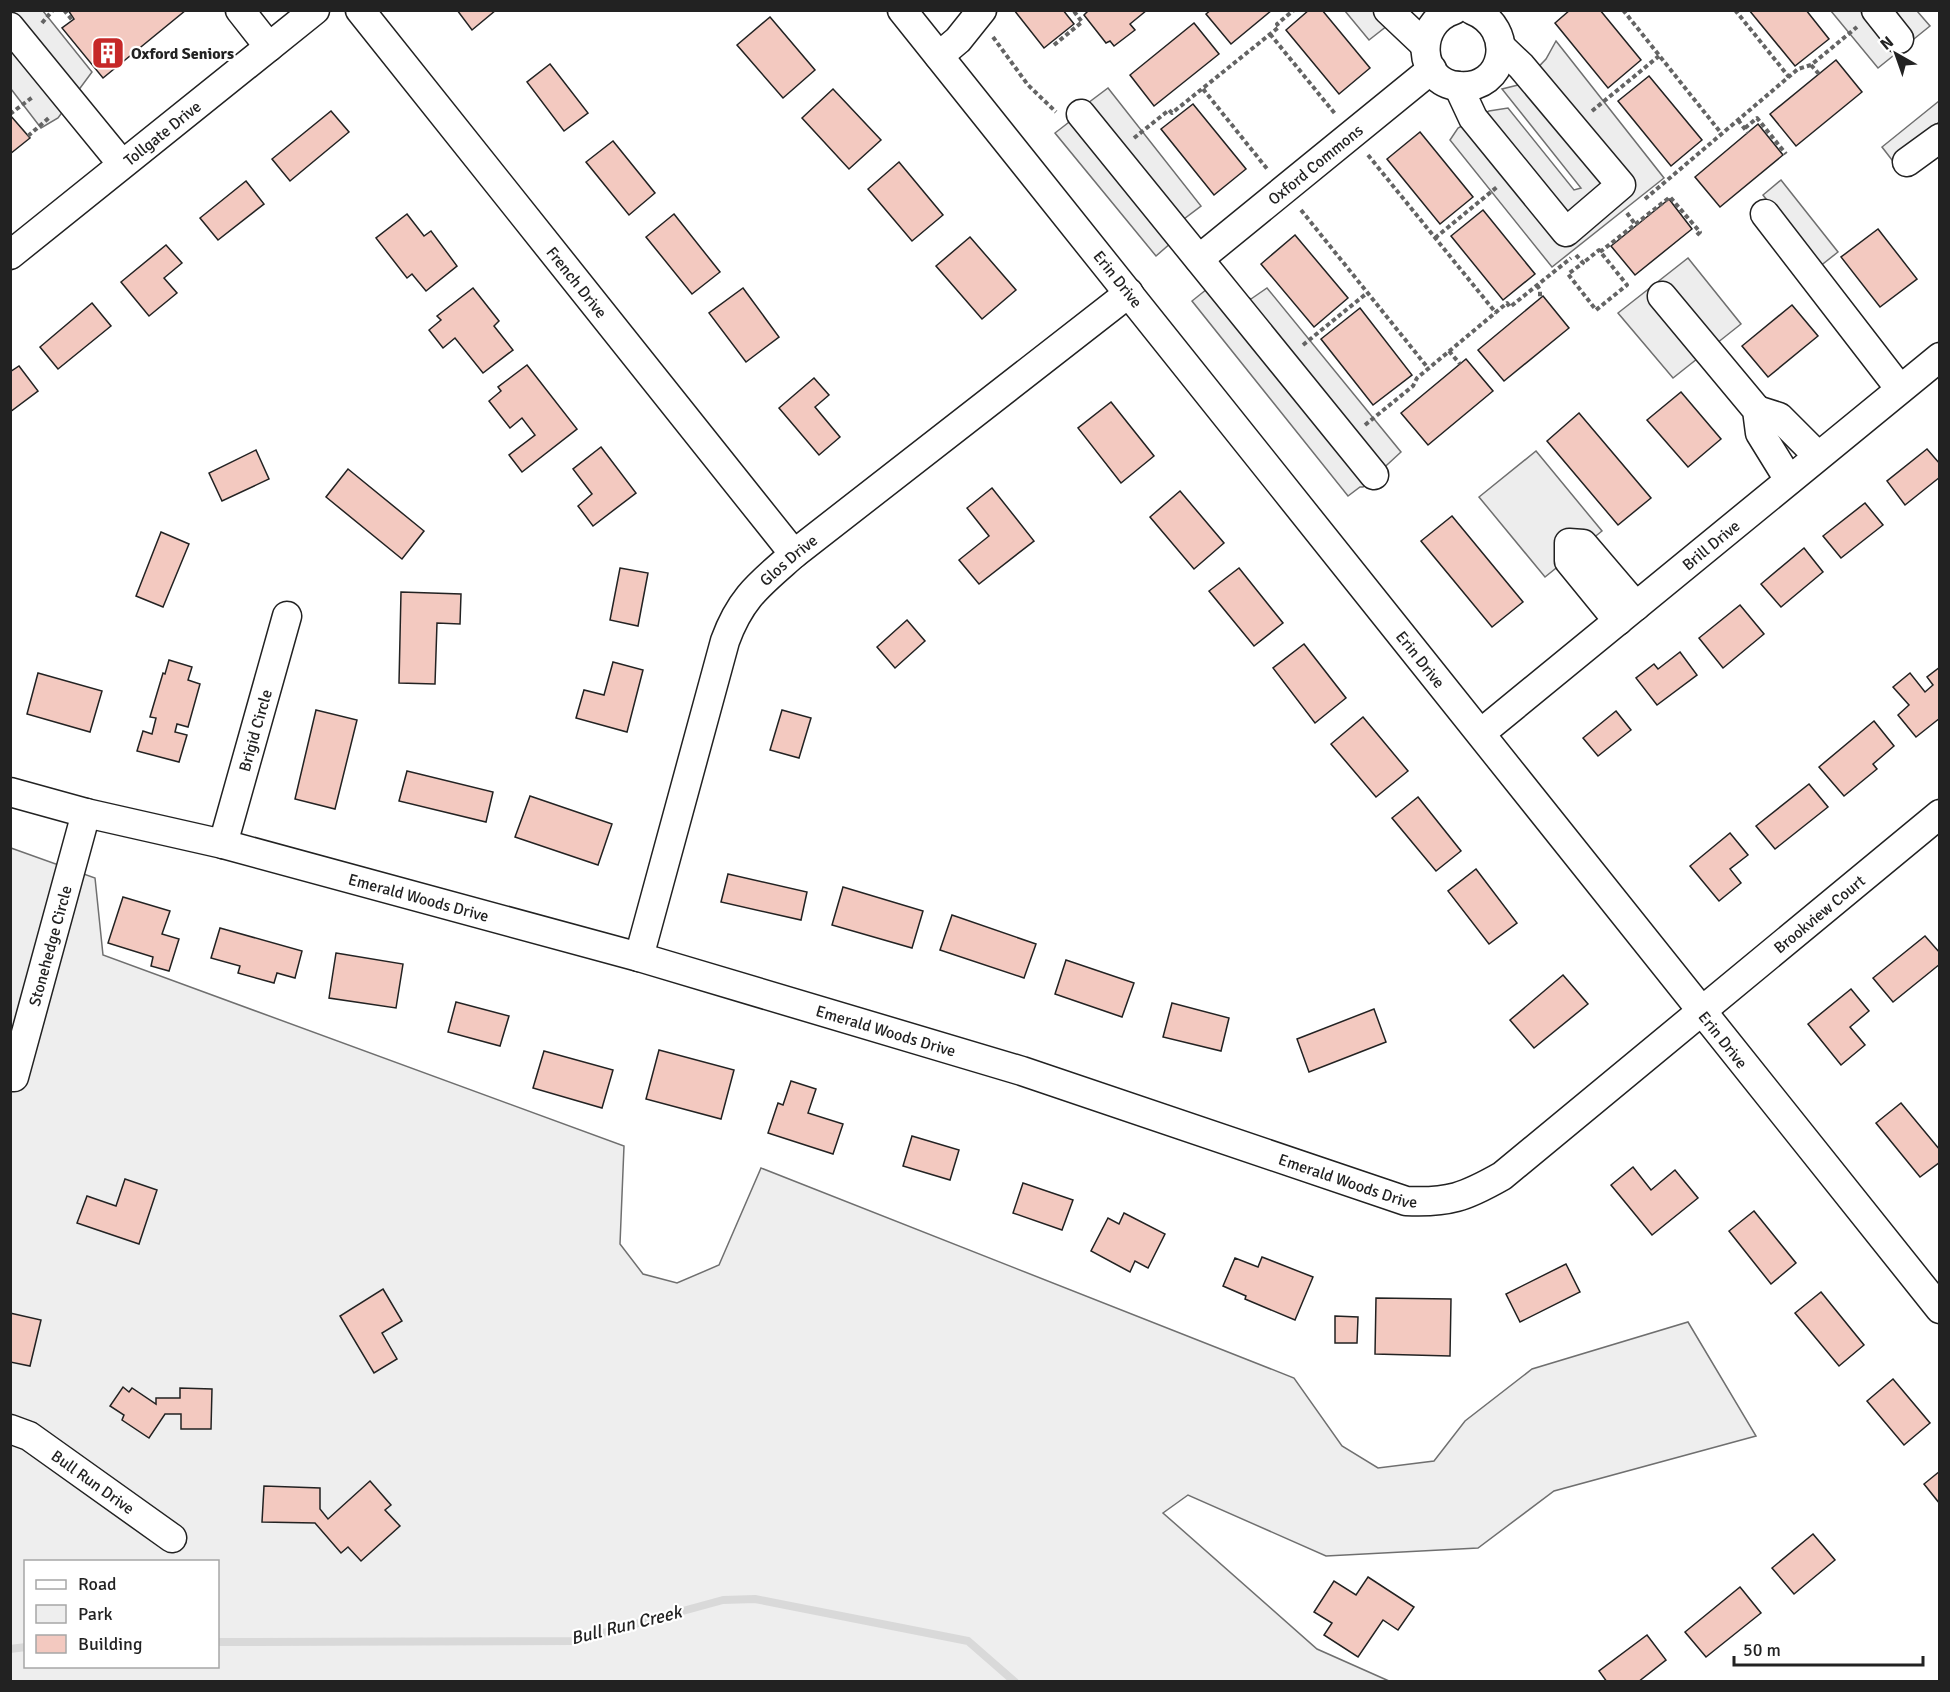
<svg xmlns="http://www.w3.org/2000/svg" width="1950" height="1692" font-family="Signika,sans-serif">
  <rect width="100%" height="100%" fill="#fff"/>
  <!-- green -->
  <path fill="#eee" stroke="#6f6f6f" stroke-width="1.5" fill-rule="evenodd" d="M11,848L95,878L103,955L624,1146L620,1244L643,1274L677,1283L719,1265L761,1168L1294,1378L1342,1446L1378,1468L1434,1461L1465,1421L1532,1369L1688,1322L1756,1436L1554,1491L1478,1548L1326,1556L1188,1495L1163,1513L1317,1649L1389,1681L11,1682ZM26,1562H218V1666H26Z"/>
  <!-- parking -->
  <g fill="#ededed" stroke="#6f6f6f" stroke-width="1.5">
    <polygon points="10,11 43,11 92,72 58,118 41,128 11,89"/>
    <polygon points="1345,11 1406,11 1369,40"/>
    <polygon points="1831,11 1917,11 1930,26 1878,68"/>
    <polygon points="1556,41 1664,178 1552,267 1450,140 1458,128 1489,111 1508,108 1574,190 1581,188 1502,89 1522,84 1546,59"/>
    <polygon points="1108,88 1201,206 1184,219 1172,242 1156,256 1055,133 1073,119 1072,115"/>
    <polygon points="1939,101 1939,122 1892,160 1882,147"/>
    <polygon points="1781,180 1838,252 1819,267 1763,195"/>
    <polygon points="1688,258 1741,324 1673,378 1618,313"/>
    <polygon points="1227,273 1243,295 1251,299 1267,288 1401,452 1363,487 1360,487 1348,496 1192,301"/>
    <polygon points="1536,451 1602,531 1545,577 1479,497"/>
  </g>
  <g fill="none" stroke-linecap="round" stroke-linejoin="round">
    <!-- stream -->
    <g stroke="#d9d9d9" stroke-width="8">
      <polyline points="218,1642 573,1641 723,1600 755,1599 968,1641 1015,1682"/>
      <polyline points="10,1649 26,1647"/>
    </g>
  </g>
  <!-- building -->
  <g fill="#f3c9c0" stroke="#222" stroke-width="1.5">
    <polygon points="68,10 186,10 103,78 62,28 74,19"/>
    <polygon points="457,10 496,10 472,30"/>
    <polygon points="1014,10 1063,10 1074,24 1044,48"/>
    <polygon points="1089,10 1147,10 1130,24 1135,30 1114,46 1110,41 1106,43 1084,15"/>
    <polygon points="1211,10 1272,10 1231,44 1206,14"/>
    <polygon points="1309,10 1322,10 1370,68 1339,94 1286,30"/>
    <polygon points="1570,10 1600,10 1641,60 1608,88 1555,23"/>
    <polygon points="1749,10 1806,10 1829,39 1795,66"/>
    <polygon points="770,17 815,70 783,98 737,45"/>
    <polygon points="1194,23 1219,54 1154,106 1130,75"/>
    <polygon points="1836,60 1862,92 1796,146 1770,114"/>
    <polygon points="550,64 588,113 564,131 527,82"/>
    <polygon points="1649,76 1702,140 1671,166 1618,101"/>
    <polygon points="833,89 881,140 849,169 802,118"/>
    <polygon points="1193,104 1246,169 1214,195 1161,129"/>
    <polygon points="331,111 349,132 290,181 272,159"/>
    <polygon points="10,115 30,138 10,154"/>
    <polygon points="1758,124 1783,155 1720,207 1695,177"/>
    <polygon points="1420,132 1473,197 1440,224 1387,159"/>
    <polygon points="613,141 655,193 629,215 586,162"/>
    <polygon points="899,162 943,215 912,241 868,189"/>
    <polygon points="246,181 264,204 218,240 200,218"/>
    <polygon points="1669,199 1692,229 1635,275 1611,246"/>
    <polygon points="1483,210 1535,274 1503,300 1451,236"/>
    <polygon points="407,214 424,236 431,231 457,266 426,291 412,274 407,278 376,238"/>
    <polygon points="674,214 720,272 692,294 646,237"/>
    <polygon points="1878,229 1917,279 1880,307 1841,257"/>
    <polygon points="1295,235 1348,298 1314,327 1261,264"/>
    <polygon points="970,237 1016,290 982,319 936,266"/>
    <polygon points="166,245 182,263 164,278 177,293 149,316 121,282"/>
    <polygon points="473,288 499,321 494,326 513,350 483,373 455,338 443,348 429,330 441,320 437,316"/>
    <polygon points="743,288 779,337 746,362 709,313"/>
    <polygon points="1543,296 1569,328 1504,381 1478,350"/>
    <polygon points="92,303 111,326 58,369 40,347"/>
    <polygon points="1792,305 1818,336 1768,377 1742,346"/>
    <polygon points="1360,308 1412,375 1373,405 1321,339"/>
    <polygon points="1466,359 1493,391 1428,445 1401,413"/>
    <polygon points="527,365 577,429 522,472 509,455 535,435 522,418 510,428 489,401 501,391 498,387"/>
    <polygon points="19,366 38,391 10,412 10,372"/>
    <polygon points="814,378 829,395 815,407 840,437 819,455 779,408"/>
    <polygon points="1681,392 1721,439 1688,467 1647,420"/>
    <polygon points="1111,402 1154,456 1121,483 1078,428"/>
    <polygon points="1579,413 1651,498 1618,525 1547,441"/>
    <polygon points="601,447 636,493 593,526 578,506 592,494 573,469"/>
    <polygon points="1927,449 1940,464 1940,477 1905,505 1887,481"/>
    <polygon points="256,450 269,479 222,501 209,473"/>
    <polygon points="348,469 424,531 402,559 326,497"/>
    <polygon points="992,488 1034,541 979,584 959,560 989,536 967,508"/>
    <polygon points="1180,491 1224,543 1194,569 1150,517"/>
    <polygon points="1865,503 1883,525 1841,558 1823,536"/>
    <polygon points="1452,516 1523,602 1492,627 1421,541"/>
    <polygon points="161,532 189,544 163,607 136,596"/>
    <polygon points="1804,548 1823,572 1781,607 1761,584"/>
    <polygon points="620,568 648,573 638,626 610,620"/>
    <polygon points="1239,568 1283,623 1254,646 1209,591"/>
    <polygon points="401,592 461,594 460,624 437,623 435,684 399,683"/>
    <polygon points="1740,605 1764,634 1723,668 1699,638"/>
    <polygon points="907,620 925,641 895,668 877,647"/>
    <polygon points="1304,644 1346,698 1315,723 1273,668"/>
    <polygon points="1680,652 1697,675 1657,705 1636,678 1654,664 1658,669"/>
    <polygon points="169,660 192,667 188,680 200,684 188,727 177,724 175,732 187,735 179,762 137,751 143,731 152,734 156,718 150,717 163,673 165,674"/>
    <polygon points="613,662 643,670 627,732 576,718 584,690 604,695"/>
    <polygon points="1940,667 1940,718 1916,737 1898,715 1909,705 1893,687 1910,673 1925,692 1933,685 1927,677"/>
    <polygon points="38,673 102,691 90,732 27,714"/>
    <polygon points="316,710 357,720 335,809 295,799"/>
    <polygon points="782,710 811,718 799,758 770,750"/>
    <polygon points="1616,711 1631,730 1598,756 1583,738"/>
    <polygon points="1363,717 1408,771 1376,797 1331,744"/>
    <polygon points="1874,721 1894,746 1873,764 1877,769 1844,796 1819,767"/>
    <polygon points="407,771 493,792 486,822 399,801"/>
    <polygon points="1809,784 1828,807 1775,849 1756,826"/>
    <polygon points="530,796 612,824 598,865 515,837"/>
    <polygon points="1418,797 1461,851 1436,871 1392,818"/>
    <polygon points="1730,833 1748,855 1730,869 1741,883 1719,901 1690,866"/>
    <polygon points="1476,869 1517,923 1489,944 1448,891"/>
    <polygon points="728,874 807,892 801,920 721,902"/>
    <polygon points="843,887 923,911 912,948 832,925"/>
    <polygon points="123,897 170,911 162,934 179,939 169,971 151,966 153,957 108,943"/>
    <polygon points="952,915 1036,944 1024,978 940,950"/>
    <polygon points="220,928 302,951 295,978 277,973 274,983 238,973 240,966 211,958"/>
    <polygon points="1925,936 1940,953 1940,964 1893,1002 1873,978"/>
    <polygon points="336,953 403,964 396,1008 329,998"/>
    <polygon points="1066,960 1134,983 1122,1017 1055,994"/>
    <polygon points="1563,975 1588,1004 1534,1048 1510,1020"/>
    <polygon points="1851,989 1869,1011 1850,1027 1865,1045 1841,1065 1808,1024"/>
    <polygon points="456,1002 509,1016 500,1046 448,1032"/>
    <polygon points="1172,1003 1229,1018 1221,1051 1163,1037"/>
    <polygon points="1374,1009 1386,1042 1309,1072 1297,1039"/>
    <polygon points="659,1050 734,1070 721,1119 646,1099"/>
    <polygon points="544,1051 613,1070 602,1108 533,1088"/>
    <polygon points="791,1081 816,1089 808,1113 843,1124 833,1154 768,1133 778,1103 783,1105"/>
    <polygon points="1901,1103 1940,1150 1940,1162 1920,1177 1876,1123"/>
    <polygon points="912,1136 959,1150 950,1180 903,1166"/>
    <polygon points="1633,1167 1651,1190 1675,1170 1698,1198 1652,1235 1611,1185"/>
    <polygon points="125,1179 157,1190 139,1244 77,1223 87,1196 116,1206"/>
    <polygon points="1023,1183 1073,1200 1062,1230 1013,1213"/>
    <polygon points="1754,1211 1796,1263 1771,1284 1729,1231"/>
    <polygon points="1124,1213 1165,1234 1148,1268 1135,1261 1130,1272 1091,1251 1108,1218 1119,1224"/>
    <polygon points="1262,1257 1313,1277 1295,1320 1245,1299 1246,1296 1223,1286 1235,1258 1258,1267"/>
    <polygon points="1566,1264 1580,1292 1520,1322 1506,1294"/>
    <polygon points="383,1289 402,1321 382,1333 397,1359 374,1373 340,1316"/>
    <polygon points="1821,1292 1864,1345 1839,1366 1795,1313"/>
    <polygon points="1376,1298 1451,1299 1450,1356 1375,1354"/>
    <polygon points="10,1313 41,1320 30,1366 10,1362"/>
    <polygon points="1335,1316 1358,1317 1357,1343 1335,1343"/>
    <polygon points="1893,1379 1930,1423 1904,1445 1867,1401"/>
    <polygon points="123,1387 129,1392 132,1388 156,1404 156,1398 180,1398 180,1388 212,1389 211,1429 181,1429 181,1414 165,1414 149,1438 122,1420 124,1415 110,1406"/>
    <polygon points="1940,1471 1940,1504 1924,1484"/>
    <polygon points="370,1481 391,1505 385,1510 400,1526 361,1561 348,1547 341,1553 315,1523 262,1522 264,1486 320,1488 320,1509 328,1519"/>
    <polygon points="1813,1534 1835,1560 1794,1594 1772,1568"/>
    <polygon points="1368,1577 1414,1607 1398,1630 1383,1620 1358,1657 1324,1635 1332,1623 1314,1612 1334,1581 1356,1595"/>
    <polygon points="1740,1587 1761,1613 1706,1657 1685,1632"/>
    <polygon points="1647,1635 1666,1660 1638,1682 1607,1682 1599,1671"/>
  </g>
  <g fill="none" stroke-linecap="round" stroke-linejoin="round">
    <defs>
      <g id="minor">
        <polyline points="240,10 269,47"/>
        <path id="s1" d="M360,10L794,554"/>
        <path id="s2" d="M902,10C1251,441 1591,878 1940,1309"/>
        <polyline points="1388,10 1425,45"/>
        <path d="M1454,10C1414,23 1417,82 1458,86C1506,91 1517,28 1472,10"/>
        <polyline points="1876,10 1899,39"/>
        <polyline points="10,27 122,164"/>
        <polyline points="939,56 958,40 982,10"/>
        <polyline points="1458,86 1473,118 1566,232 1621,185 1521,66 1502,48"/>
        <polyline points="1081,114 1374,475"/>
        <polyline points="1907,162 1940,138"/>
        <polyline points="1765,214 1900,389"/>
        <path id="s3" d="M10,255L315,10"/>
        <path id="s4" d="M1199,259L1432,69"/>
        <polyline points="1662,296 1757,410 1760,433 1789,480"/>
        <polyline points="1757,410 1779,417 1818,456"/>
        <polyline points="1618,621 1569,561 1569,543 1583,544 1636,606"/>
        <path id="s5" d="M1481,733L1940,357"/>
        <path id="s6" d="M10,792L86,813L223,844L639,957L1022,1071L1406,1201C1449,1203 1465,1197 1502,1176L1940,814"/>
        <path id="s7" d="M223,844L287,616"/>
        <path id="s8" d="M639,957L725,641C741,597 760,584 794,554L1129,293"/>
        <path id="s9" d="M14,1077L86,813"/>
        <path id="s10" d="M10,1429L29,1436L172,1538"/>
      </g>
    </defs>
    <!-- minor casing -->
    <use href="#minor" stroke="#222" stroke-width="31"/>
    <!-- path -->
    <g stroke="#646464" stroke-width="4" stroke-dasharray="4.5 3" stroke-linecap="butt">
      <polyline points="64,10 72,20"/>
      <polyline points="1623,10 1721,133"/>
      <polyline points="1735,10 1789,77"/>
      <polyline points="42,23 53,10"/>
      <polyline points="1270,34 1336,115"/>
      <polyline points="993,37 1028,85 1056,112"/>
      <polyline points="1054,45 1082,22 1073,10"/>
      <polyline points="1811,65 1819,74"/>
      <polyline points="1203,89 1268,170"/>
      <polyline points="1592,111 1659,56"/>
      <polyline points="10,114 34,96"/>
      <polyline points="1738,120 1748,133"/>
      <polyline points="1745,128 1757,118 1786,154"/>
      <polyline points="28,136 50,117"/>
      <polyline points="1134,138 1169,110 1172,113 1279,27 1277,24 1294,10"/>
      <polyline points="1368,155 1496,313"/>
      <polyline points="1645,199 1798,69 1811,65 1857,27"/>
      <polyline points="1301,210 1428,368"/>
      <polyline points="1627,213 1635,224"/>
      <polyline points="1435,238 1497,187"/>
      <polyline points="1600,252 1670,197 1700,232 1696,236"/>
      <polyline points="1576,255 1583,263 1568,274 1596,310 1627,285 1599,250 1583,263"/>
      <polyline points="1537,285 1540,290 1540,299"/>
      <polyline points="1303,345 1367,293"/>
      <polyline points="1449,351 1460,364"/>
      <polyline points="1365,425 1413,386 1417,378 1507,303 1510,307 1571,258"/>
    </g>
    <!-- minor -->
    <use href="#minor" stroke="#fff" stroke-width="28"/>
  </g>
  <!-- icons -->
  <defs>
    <symbol id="building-square" viewBox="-11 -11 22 22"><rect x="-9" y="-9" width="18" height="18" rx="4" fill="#c62828" stroke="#fff"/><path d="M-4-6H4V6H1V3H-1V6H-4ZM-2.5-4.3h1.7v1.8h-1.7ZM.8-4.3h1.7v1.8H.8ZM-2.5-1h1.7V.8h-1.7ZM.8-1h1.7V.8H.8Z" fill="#fff"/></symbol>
  </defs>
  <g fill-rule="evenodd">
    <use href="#building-square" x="89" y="34" width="38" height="38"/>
  </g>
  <g text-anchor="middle" stroke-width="4.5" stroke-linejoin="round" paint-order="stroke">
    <!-- poi labels -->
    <g font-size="16" font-weight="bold" fill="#222" stroke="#fff" text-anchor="start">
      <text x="131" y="59">Oxford Seniors</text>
    </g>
    <!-- street labels -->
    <g font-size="16" fill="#222" stroke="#fff">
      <text dy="6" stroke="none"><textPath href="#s3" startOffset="195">Tollgate Drive</textPath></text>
      <text dy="6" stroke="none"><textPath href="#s4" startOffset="150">Oxford Commons</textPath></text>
      <text dy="6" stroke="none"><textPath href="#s2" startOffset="345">Erin Drive</textPath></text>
      <text dy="6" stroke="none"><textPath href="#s1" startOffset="348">French Drive</textPath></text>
      <text dy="6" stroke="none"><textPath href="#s5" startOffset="297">Brill Drive</textPath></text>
      <text dy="6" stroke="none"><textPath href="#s8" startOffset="432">Glos Drive</textPath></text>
      <text dy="6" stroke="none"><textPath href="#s2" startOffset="831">Erin Drive</textPath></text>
      <text dy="6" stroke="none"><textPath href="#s7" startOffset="118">Brigid Circle</textPath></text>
      <text dy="6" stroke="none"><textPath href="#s6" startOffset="422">Emerald Woods Drive</textPath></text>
      <text dy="6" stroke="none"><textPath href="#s6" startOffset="1968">Brookview Court</textPath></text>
      <text dy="6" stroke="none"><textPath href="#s9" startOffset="136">Stonehedge Circle</textPath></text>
      <text dy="6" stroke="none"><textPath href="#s6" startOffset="908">Emerald Woods Drive</textPath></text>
      <text dy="6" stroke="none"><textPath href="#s2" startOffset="1317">Erin Drive</textPath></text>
      <text dy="6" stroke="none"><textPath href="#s6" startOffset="1394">Emerald Woods Drive</textPath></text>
      <text dy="6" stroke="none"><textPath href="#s10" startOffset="99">Bull Run Drive</textPath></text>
    </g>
    <!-- water labels -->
    <g font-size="18" font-style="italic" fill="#222" stroke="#fff">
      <text transform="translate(626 1625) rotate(-14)" y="6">Bull Run Creek</text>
    </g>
  </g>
  <!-- border -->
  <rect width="1950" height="1692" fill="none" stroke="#222222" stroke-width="24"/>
  <!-- legend -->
  <rect x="24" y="1560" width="195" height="108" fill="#ffffff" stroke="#a7a7a7" stroke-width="1.5"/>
  <rect x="36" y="1580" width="30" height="9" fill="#ffffff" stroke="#a7a7a7" stroke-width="1.5"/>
  <text x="78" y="1590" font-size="18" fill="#222222">Road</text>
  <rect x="36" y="1605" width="30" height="18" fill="#eeeeee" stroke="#a7a7a7" stroke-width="1.5"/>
  <text x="78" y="1620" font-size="18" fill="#222222">Park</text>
  <rect x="36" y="1635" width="30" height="18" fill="#f3c9c0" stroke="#a7a7a7" stroke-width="1.5"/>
  <text x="78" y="1650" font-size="18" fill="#222222">Building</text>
  <!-- north arrow -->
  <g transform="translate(1896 54) rotate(320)" stroke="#ffffff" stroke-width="4.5" paint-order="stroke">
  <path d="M0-4.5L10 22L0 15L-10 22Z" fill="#222222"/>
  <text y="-9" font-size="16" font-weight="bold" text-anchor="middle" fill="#222222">N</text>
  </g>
  <!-- scale -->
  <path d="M1734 1656v9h189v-9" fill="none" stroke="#222222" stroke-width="3"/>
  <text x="1743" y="1656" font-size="18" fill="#222222" stroke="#ffffff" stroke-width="4.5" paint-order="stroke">50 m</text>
</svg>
